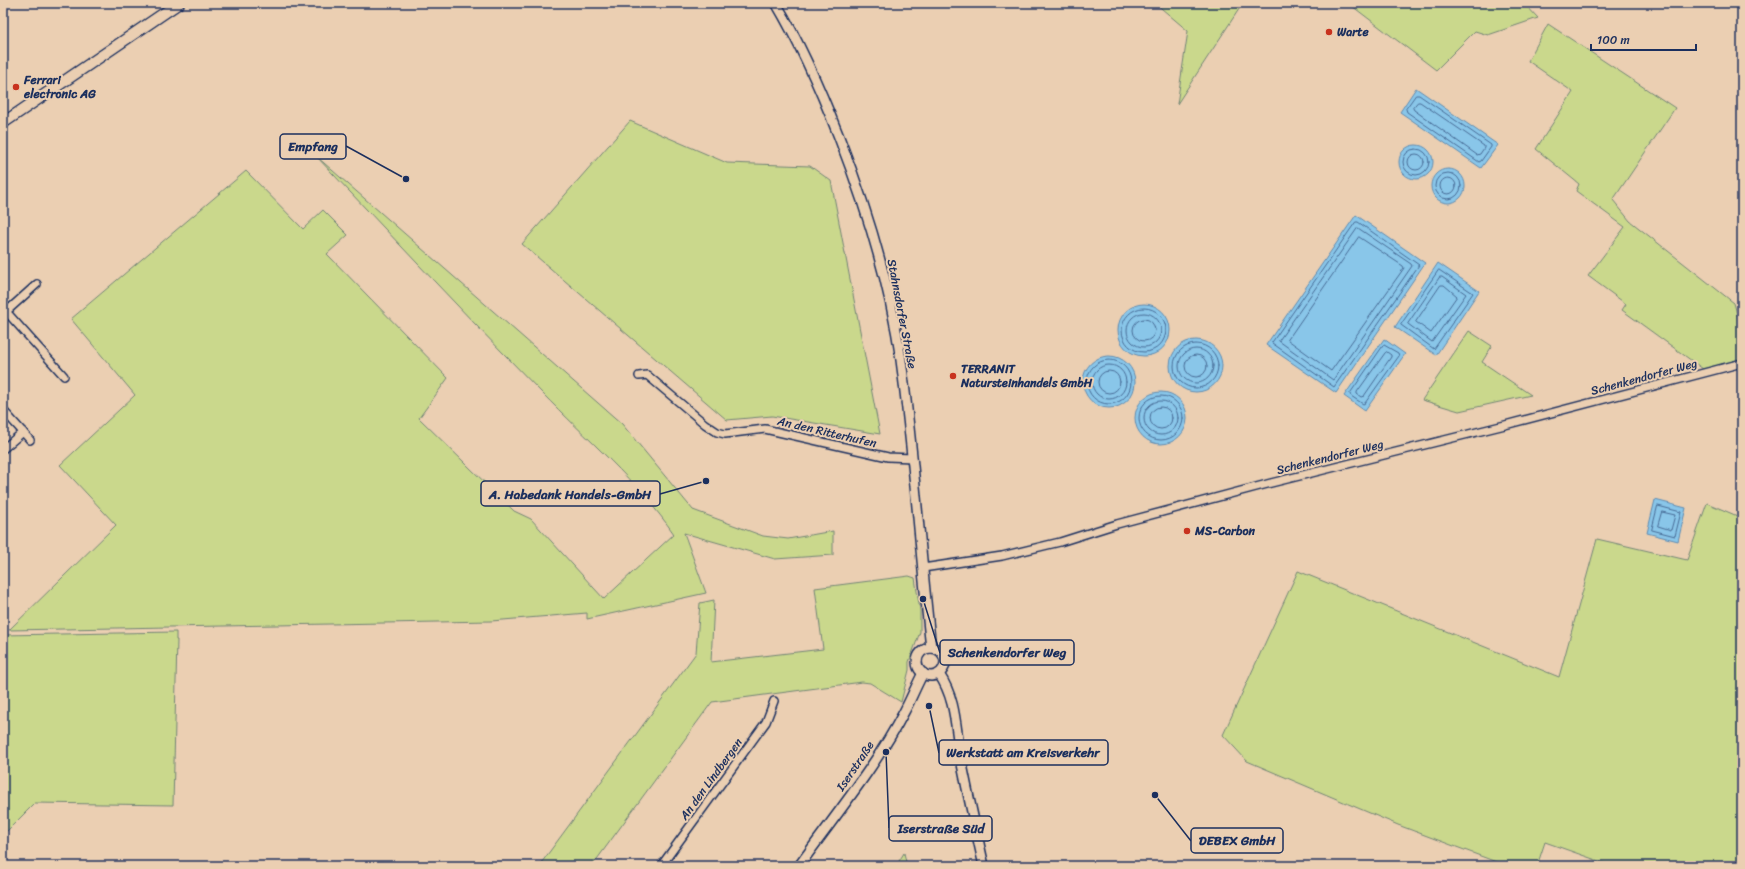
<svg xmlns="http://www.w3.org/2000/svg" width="1745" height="869" font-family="Sriracha,sans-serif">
  <rect width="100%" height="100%" fill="#ebcfb2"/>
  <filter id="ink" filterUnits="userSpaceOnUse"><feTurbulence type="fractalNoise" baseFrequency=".025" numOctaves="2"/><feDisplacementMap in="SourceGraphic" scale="8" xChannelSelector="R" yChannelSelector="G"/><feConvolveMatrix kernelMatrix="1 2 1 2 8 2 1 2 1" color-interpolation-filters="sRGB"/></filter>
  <g filter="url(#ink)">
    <!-- green -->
    <g fill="#cad88c" stroke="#728475">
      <polygon points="1155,3 1243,3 1177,104 1188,31"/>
      <polygon points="1348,3 1524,3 1538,18 1488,35 1475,31 1436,70"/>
      <polygon points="1548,24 1675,108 1613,200 1630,221 1734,303 1742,332 1742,359 1703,369 1622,310 1626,304 1588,276 1625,227 1576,191 1579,184 1536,149 1573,92 1528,61"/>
      <polygon points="630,121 727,163 810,166 831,181 880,434 772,416 727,420 522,244"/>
      <path d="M316,156L622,424L693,510L763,536L788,539L833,531V555L775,559L684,533L706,593L587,619V613L491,621L9,630L116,525L60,465L135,395L71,319L246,171L303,229L323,210L348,235L327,254L448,378L419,418L514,511L531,519L604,599L674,534C639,483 585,437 542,393C465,315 391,235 316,156Z"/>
      <polygon points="1469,331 1492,346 1482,362 1531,395 1459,411 1422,400"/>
      <polygon points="1707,503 1742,518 1742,866 1613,866 1545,842 1537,866 1507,866 1398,825 1247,761 1223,735 1298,571 1559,677 1597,539 1687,560"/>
      <polygon points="909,576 915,578 920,611 920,632 909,662 909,670 901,702 870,683 862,682 712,702 592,866 539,866 696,653 700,603 714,600 711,662 823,649 815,588"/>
      <polygon points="176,632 176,640 177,640 173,805 35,803 3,835 3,635"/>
      <polygon points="904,853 907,866 896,866"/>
    </g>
    <!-- water -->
    <g fill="#89c6e9" stroke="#5d8ab1">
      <polygon points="1416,88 1498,145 1481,168 1400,112"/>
      <circle cx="1416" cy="162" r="17"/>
      <circle cx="1448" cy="186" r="17"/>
      <polygon points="1356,215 1425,263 1336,393 1266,345"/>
      <polygon points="1438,263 1479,291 1436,355 1395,327"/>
      <circle cx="1144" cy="330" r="26"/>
      <polygon points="1384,339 1405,354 1365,411 1344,396"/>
      <circle cx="1196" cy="366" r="26"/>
      <circle cx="1109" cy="382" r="26"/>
      <circle cx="1161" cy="418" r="26"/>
      <polygon points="1655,500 1686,508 1678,541 1647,533"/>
    </g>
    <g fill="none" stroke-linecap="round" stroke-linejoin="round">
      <!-- shore -->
      <g stroke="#476b96" stroke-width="1">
        <polygon points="1416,95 1419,95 1491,145 1491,147 1481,161 1479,162 1407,112 1406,109"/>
        <polygon points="1418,102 1420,102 1484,146 1484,148 1480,154 1477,155 1414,110 1413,108"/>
        <circle cx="1416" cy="162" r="13"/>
        <circle cx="1416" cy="162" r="8"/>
        <circle cx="1448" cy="186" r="13"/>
        <circle cx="1448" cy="186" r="8"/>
        <polygon points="1356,222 1358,222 1419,265 1334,387 1272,343"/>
        <polygon points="1358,228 1411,264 1412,266 1333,380 1279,341"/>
        <polygon points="1359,237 1403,266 1404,268 1331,371 1288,340"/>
        <polygon points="1439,270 1473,293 1434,349 1401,325"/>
        <polygon points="1440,277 1442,277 1466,294 1432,342 1408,324"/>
        <polygon points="1441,285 1444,285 1457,296 1431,333 1416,322"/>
        <circle cx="1144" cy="330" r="22"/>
        <circle cx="1144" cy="330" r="17"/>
        <circle cx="1144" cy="330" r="11"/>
        <circle cx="1196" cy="366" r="22"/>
        <polygon points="1384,345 1398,353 1399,356 1365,403 1363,404 1351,396 1350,394"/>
        <circle cx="1196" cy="366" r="17"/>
        <polygon points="1387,352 1391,355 1391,357 1364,396 1361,397 1357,394 1357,392 1385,353"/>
        <circle cx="1196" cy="366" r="11"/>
        <circle cx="1109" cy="382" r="22"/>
        <circle cx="1109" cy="382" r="17"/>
        <circle cx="1109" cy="382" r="11"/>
        <circle cx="1161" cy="418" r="22"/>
        <circle cx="1161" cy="418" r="17"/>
        <circle cx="1161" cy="418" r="11"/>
        <polygon points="1658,506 1681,512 1675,536 1652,530"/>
        <polygon points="1662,512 1675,515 1671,530 1658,526"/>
      </g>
      <defs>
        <g id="minor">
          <polyline points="3,308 64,376"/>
          <polyline points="7,311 37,284"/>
          <polyline points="639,376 647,375 705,424 717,432 725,434 765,429 888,457 912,458"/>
          <polyline points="3,410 30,440"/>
          <polyline points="3,449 23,432"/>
          <polyline points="923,568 1002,556 1060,542 1117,524 1271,483 1505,425 1742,363"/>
          <polyline points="661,866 766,722 774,701"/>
        </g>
        <g id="tertiary">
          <path d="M776,3C801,45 821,91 839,137C867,209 890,284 901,360C914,456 920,552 931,648"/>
          <circle cx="931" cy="662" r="14"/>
          <path d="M939,674C957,701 955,728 961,759C968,795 976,830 984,866"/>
          <path d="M799,866C834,817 876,766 904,712C911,699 916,686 923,673"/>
        </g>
        <polyline id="secondary" points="3,123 179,3"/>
      </defs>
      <!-- minor casing -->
      <use href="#minor" stroke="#1b2f5e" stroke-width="10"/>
      <!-- tertiary casing -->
      <use href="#tertiary" stroke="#1b2f5e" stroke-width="12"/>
      <!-- secondary casing -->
      <use href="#secondary" stroke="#1b2f5e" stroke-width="13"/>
      <!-- minor -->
      <use href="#minor" stroke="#ebcfb2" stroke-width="7"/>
      <!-- tertiary -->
      <use href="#tertiary" stroke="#ebcfb2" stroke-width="9"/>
      <!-- secondary -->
      <use href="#secondary" stroke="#ebcfb2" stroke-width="10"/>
    </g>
  </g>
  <!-- markers -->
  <g fill="#c8321e" stroke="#ebcfb2" stroke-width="1.5">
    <circle cx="1329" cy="32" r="4"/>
    <circle cx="16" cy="87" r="4"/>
    <circle cx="953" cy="376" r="4"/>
    <circle cx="1187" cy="531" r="4"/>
  </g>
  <g text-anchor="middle" stroke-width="4" stroke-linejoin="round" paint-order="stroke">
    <!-- poi labels -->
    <g font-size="12" font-weight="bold" fill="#1b2f5e" stroke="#ebcfb2" text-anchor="start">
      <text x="1337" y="36">Warte</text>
      <text x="24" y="84">Ferrari<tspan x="24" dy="14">electronic AG</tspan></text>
      <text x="961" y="373">TERRANIT<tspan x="961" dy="14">Natursteinhandels GmbH</tspan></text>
      <text x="1195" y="535">MS-Carbon</text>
    </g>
    <!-- street labels -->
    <g font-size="12" fill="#1b2f5e" stroke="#ebcfb2">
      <text transform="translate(902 314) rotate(79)" y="4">Stahnsdorfer Straße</text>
      <text transform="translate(1644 377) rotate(-15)" y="4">Schenkendorfer Weg</text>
      <text transform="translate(827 432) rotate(13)" y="4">An den Ritterhufen</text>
      <text transform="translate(1330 457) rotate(-14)" y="4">Schenkendorfer Weg</text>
      <text transform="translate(855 766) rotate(-56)" y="4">Iserstraße</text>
      <text transform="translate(711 779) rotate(-54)" y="4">An den Lindbergen</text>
    </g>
  </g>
  <!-- callouts -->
  <path fill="none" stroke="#1b2f5e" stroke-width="1.5" d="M406 179L346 146M706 481L660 494M923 599L940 653M929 706L939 753M886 752L889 828M1155 795L1191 841"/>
  <g fill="#1b2f5e" stroke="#ebcfb2" stroke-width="1.5">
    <circle cx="406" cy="179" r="4"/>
    <circle cx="706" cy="481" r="4"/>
    <circle cx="923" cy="599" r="4"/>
    <circle cx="929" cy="706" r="4"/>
    <circle cx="886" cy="752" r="4"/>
    <circle cx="1155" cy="795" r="4"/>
  </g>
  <g fill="#ebcfb2" stroke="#1b2f5e" stroke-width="1.5">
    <rect x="280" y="134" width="66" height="25" rx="4"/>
    <rect x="481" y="481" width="179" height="25" rx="4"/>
    <rect x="940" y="640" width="134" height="25" rx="4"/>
    <rect x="939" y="740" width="169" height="25" rx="4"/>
    <rect x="889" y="816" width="103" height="25" rx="4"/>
    <rect x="1191" y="828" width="92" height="25" rx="4"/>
  </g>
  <g font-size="13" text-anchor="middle" font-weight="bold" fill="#1b2f5e">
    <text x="313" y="151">Empfang</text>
    <text x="570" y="499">A. Habedank Handels-GmbH</text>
    <text x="1007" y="657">Schenkendorfer Weg</text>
    <text x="1023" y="757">Werkstatt am Kreisverkehr</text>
    <text x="941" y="833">Iserstraße Süd</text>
    <text x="1237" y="845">DEBEX GmbH</text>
  </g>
  <!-- margin -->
  <rect width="1745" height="869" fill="none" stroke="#ebcfb2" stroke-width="16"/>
  <rect x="8" y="8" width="1729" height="853" fill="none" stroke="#1b2f5e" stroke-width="1.5" filter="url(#ink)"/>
  <!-- scale -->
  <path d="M1591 44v6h105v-6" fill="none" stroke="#1b2f5e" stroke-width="2"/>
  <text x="1597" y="44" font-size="12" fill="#1b2f5e" stroke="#ebcfb2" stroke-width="3" paint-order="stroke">100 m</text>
</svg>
